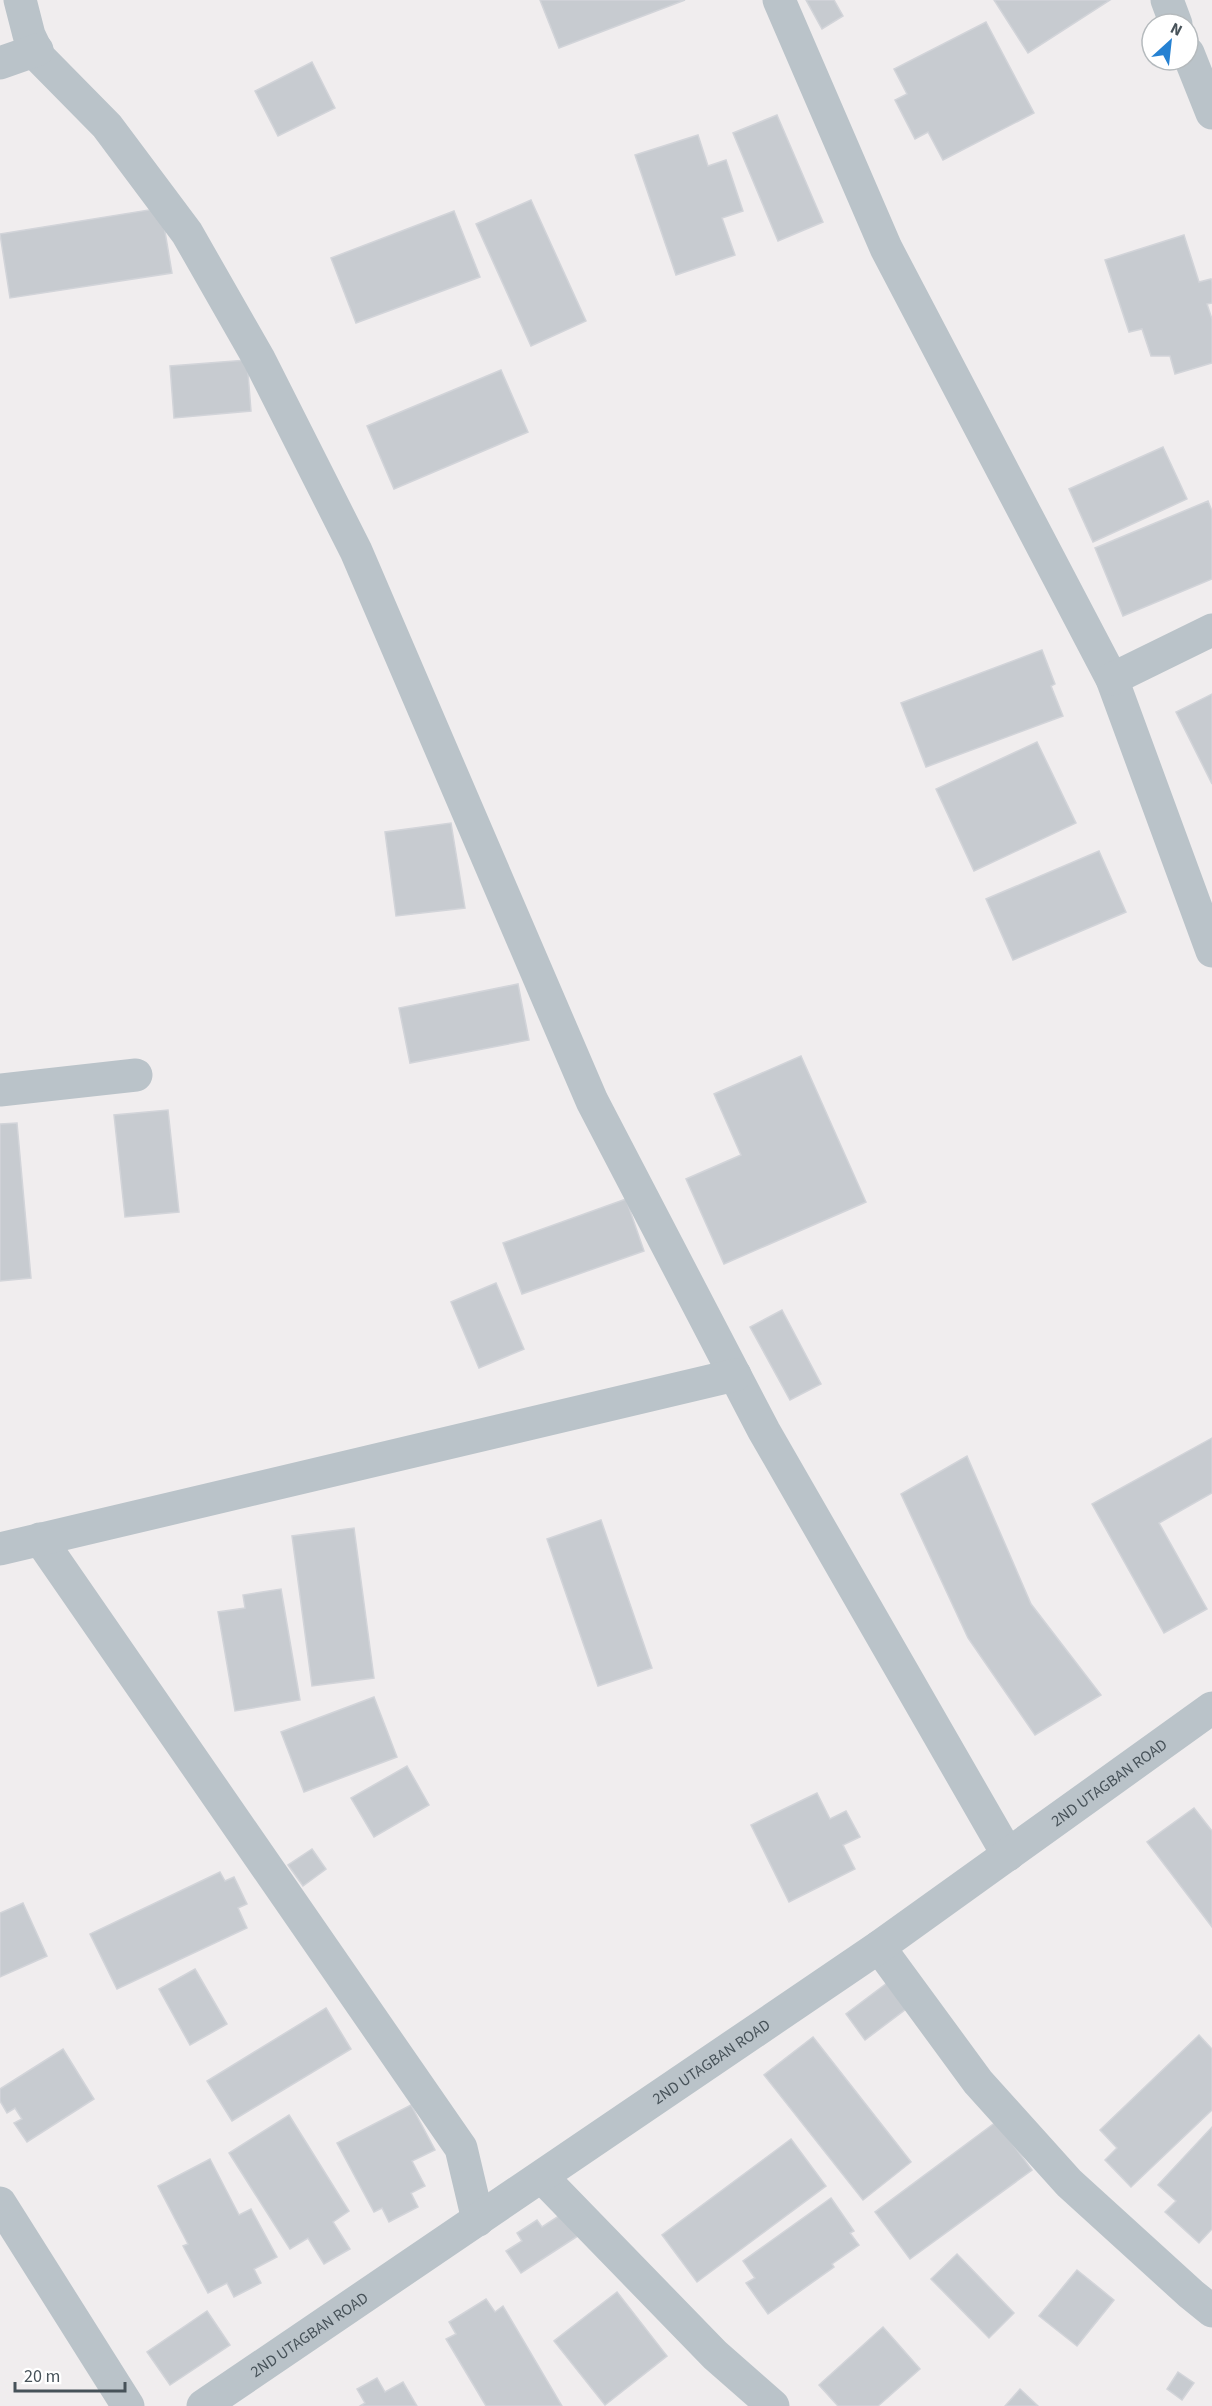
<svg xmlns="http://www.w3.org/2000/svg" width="1212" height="2406" font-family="'Source Sans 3',sans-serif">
  <rect width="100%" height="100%" fill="#f0edee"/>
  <!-- building -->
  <g fill="#c7cbd0" stroke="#d2d4d9" stroke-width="1.5">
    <polygon points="540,0 685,0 559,48"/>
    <polygon points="806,0 834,0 843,16 822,29"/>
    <polygon points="994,0 1110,0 1028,53"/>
    <polygon points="986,22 1034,113 943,160 928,132 915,139 895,100 907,94 894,69"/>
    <polygon points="312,62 335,108 278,136 255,91"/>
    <polygon points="777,115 823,222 778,241 733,133"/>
    <polygon points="698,135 708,166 726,160 743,211 722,218 735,255 676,275 635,155"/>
    <polygon points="531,200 586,321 531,346 476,224"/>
    <polygon points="161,208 172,273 10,298 0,234"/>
    <polygon points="454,211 480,277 356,323 331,258"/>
    <polygon points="1184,235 1199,282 1211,279 1212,282 1212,303 1207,304 1212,319 1212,363 1175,374 1170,356 1151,356 1142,329 1129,332 1105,260"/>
    <polygon points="247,360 251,411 174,418 170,366"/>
    <polygon points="501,370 528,432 394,489 367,426"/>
    <polygon points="1163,447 1187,499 1093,542 1069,489"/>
    <polygon points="1208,501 1212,511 1212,579 1123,616 1095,548"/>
    <polygon points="1042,650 1055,684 1051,686 1063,716 926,767 901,703"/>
    <polygon points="1212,694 1212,784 1176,712"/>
    <polygon points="1037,742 1076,823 974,871 936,789"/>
    <polygon points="451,823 465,908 396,916 385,832"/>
    <polygon points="1099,851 1126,912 1013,960 986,899"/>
    <polygon points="518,984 529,1040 410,1063 399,1008"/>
    <polygon points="801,1056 866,1202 724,1264 686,1179 741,1155 714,1094"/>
    <polygon points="168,1110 179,1212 125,1217 114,1115"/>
    <polygon points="17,1123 31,1278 0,1281 0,1124"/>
    <polygon points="626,1199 644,1251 522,1294 503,1243"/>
    <polygon points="496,1283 524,1349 479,1368 451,1302"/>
    <polygon points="782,1310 821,1384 790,1400 750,1327"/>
    <polygon points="1212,1438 1212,1493 1159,1523 1207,1609 1164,1633 1092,1504"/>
    <polygon points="967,1456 1031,1604 1101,1695 1035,1735 968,1638 901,1494"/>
    <polygon points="601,1520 652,1668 598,1686 547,1539"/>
    <polygon points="354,1528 374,1678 312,1686 292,1536"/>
    <polygon points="281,1589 300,1700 235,1711 218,1612 245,1608 243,1595"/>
    <polygon points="374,1697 397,1757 304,1792 281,1732"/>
    <polygon points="407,1766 429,1805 374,1837 351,1798"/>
    <polygon points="817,1793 830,1819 846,1811 860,1837 843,1845 855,1869 789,1902 751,1825"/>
    <polygon points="1194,1808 1212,1831 1212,1927 1147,1842"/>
    <polygon points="312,1849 326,1869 303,1886 288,1865"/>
    <polygon points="220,1872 225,1881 234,1877 247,1904 238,1908 247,1928 117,1989 90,1934"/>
    <polygon points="23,1903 47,1956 0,1977 0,1913"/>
    <polygon points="195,1969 227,2024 190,2045 159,1989"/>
    <polygon points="895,1977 914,2003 865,2040 846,2014"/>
    <polygon points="326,2008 351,2049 232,2121 207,2081"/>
    <polygon points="1199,2035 1212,2049 1212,2110 1131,2187 1105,2160 1117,2148 1100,2130"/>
    <polygon points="813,2037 911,2162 863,2200 764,2075"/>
    <polygon points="63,2049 94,2099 27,2142 14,2123 22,2119 15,2108 7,2113 0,2101 0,2089"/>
    <polygon points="411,2105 435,2150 412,2161 425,2186 411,2193 418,2207 389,2222 382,2208 374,2212 337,2143"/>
    <polygon points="289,2115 349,2211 333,2222 350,2249 324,2264 308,2238 290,2249 229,2153"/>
    <polygon points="996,2122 1032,2170 910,2259 875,2212"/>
    <polygon points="1212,2127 1212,2229 1199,2243 1165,2212 1176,2201 1158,2185"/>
    <polygon points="791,2139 826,2186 697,2282 662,2235"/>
    <polygon points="210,2159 239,2215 251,2209 277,2257 254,2269 261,2283 234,2297 227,2283 208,2293 183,2246 188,2244 158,2186"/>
    <polygon points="831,2198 854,2231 850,2233 859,2245 832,2264 834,2267 768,2314 746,2283 755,2278 743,2261"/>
    <polygon points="568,2210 584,2232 521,2273 506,2251 522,2241 517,2233 537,2220 542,2227"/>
    <polygon points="957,2254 1014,2313 989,2338 931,2279"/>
    <polygon points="1077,2270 1114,2300 1077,2346 1039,2316"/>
    <polygon points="617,2292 667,2356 605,2405 554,2341"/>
    <polygon points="486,2299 495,2312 503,2306 562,2406 486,2406 446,2339 456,2334 449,2322"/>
    <polygon points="207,2311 230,2345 170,2385 147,2352"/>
    <polygon points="883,2327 920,2369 878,2406 838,2406 819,2385"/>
    <polygon points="1178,2372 1194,2383 1182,2400 1167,2389"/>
    <polygon points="377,2378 385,2392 403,2382 417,2406 360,2406 365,2403 357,2389"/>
    <polygon points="1020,2389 1038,2406 1005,2406"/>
  </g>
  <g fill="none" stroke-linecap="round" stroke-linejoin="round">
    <!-- minor -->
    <g stroke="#bac3c9" stroke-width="33">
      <polyline points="20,0 29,35 40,58 107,126 187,233 259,359 356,551 592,1101 764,1431 1008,1855"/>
      <polyline points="779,0 886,248 1112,679 1212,951"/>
      <polyline points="1167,0 1176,24"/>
      <polyline points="1188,53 1212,113"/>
      <polyline points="0,63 37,50"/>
      <polyline points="1112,679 1212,630"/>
      <polyline points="0,1090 136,1075"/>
      <polyline points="40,1539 461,2148 478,2220"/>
      <polyline points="0,1549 735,1375"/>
      <polyline points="879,1947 978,2082 1069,2183 1191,2294 1212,2311"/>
      <polyline points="542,2177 715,2355 773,2406"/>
      <polyline points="0,2203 128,2406"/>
      <path id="s1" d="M203,2406L879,1947L1212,1708"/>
    </g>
  </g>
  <g text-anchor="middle" stroke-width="4.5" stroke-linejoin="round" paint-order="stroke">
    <!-- street labels -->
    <g font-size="16" fill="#475259" stroke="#fff">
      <text dy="6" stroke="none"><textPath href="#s1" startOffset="1100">2ND UTAGBAN ROAD</textPath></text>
      <text dy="6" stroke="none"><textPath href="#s1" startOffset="614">2ND UTAGBAN ROAD</textPath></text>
      <text dy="6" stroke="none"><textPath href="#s1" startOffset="128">2ND UTAGBAN ROAD</textPath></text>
    </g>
  </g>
  <!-- north arrow -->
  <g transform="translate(1170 42) rotate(27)"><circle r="28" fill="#ffffff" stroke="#b5babd" stroke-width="1.5"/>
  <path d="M0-4.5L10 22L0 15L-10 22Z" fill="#2581d2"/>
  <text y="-9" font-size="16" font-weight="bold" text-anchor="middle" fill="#475259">N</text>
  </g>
  <!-- scale -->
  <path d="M15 2382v9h110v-9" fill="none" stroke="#475259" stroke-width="3"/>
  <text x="24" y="2382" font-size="18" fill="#475259" stroke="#ffffff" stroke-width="4.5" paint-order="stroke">20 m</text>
</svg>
